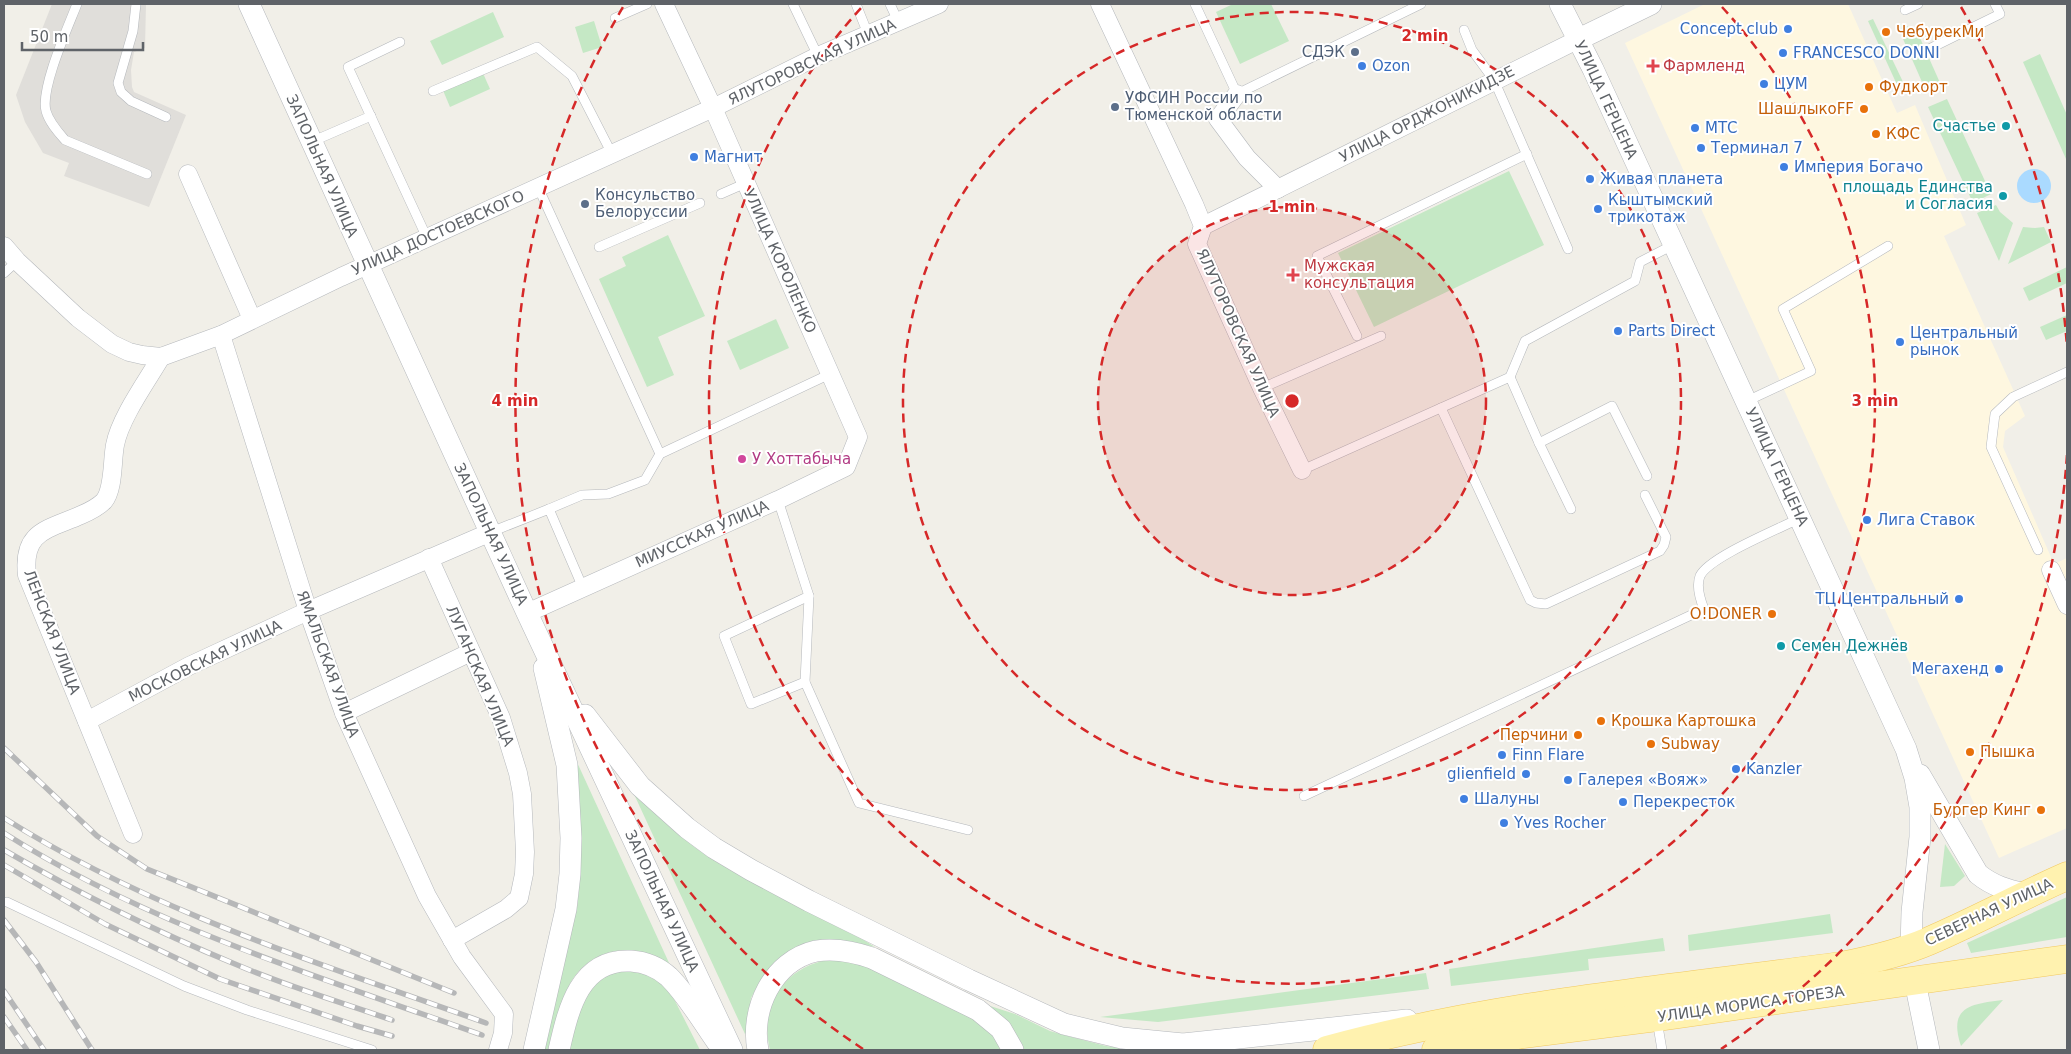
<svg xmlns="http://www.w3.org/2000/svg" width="2071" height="1054" font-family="'DejaVu Sans',sans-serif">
  <rect width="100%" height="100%" fill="#f1efe8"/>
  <!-- commercial -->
  <polygon fill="#fef7e0" points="1705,4 1848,4 1897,113 1915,105 1966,225 1944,236 2025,416 2005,431 2003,447 2054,564 2067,558 2067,828 1999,858 1625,43"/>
  <!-- industrial -->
  <polygon fill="#e0deda" points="52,4 146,4 145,48 134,52 131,70 132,87 134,92 186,115 149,207 64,176 69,163 43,153 25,122 16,95"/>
  <!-- green -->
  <g fill="#c5e8c5">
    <polygon points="1233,4 1271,4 1289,41 1240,64 1216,12"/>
    <polygon points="493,12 504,37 442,65 430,41"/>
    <polygon points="1873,19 1904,84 1898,87 1868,21"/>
    <polygon points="594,21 602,47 583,53 575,27"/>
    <polygon points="1896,23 1916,29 1941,85 1926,91"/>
    <polygon points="2040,54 2067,115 2066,159 2023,62"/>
    <polygon points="482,71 490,89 450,107 442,88"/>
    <polygon points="1947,99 1991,194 1973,203 1928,107"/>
    <polygon points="1509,171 1544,245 1374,327 1338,253"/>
    <polygon points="1996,205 2000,212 2013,223 1999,261 1977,213"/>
    <polygon points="2023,227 2035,228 2044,227 2051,242 2008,264"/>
    <polygon points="668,235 705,316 658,337 674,375 647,387 599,279 626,266 622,257"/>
    <polygon points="2067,267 2067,283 2029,301 2023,288"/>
    <polygon points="2067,315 2067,331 2046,340 2040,327"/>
    <polygon points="776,319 789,348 740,370 727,341"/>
    <path d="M576,760L670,965C660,961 649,954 638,951C610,946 580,961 568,988C560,1007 556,1030 550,1050H544L577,908C583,858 578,809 576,760Z"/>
    <path d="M633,792C659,817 686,844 717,862C769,893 825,914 875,947L848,941L826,940L770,969L762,978L751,998L747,1032L745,1034Z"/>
    <polygon points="1945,844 1965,876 1954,886 1940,887"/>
    <polygon points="2067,897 2067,937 1971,953 1967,943"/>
    <polygon points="1830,914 1833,933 1689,951 1688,935"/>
    <polygon points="1663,938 1665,951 1588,959 1589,970 1451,986 1449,969"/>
    <path d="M834,959L868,965L974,1018L991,1031L1003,1050H770C758,1003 787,964 834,959Z"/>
    <path d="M638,971L660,981L672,995L700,1050H569C577,1021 581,983 614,972C621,970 630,972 638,971Z"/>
    <polygon points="1426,973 1429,989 1158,1022 1100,1017"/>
    <path d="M2003,1000L1961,1046C1948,1007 1970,1004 2003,1000Z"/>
    <polygon points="984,1004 1015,1014 1050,1031 1064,1035 1106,1046 1136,1050 1023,1050"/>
  </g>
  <!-- water -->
  <circle fill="#aadaff" cx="2034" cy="186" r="17"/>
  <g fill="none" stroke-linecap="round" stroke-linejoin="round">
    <defs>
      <g id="service">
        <path d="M77,4C68,27 40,89 46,111C49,122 58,132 65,140L147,174"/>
        <polyline points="136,4 133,31 118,83 121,92 131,101 166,117"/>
        <polyline points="793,4 818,56"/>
        <polyline points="856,4 868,34"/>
        <polyline points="890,4 898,21"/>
        <polyline points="1195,4 1237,94 1421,4"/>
        <polyline points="1905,10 1918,4"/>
        <polyline points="615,18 647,4"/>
        <polyline points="1464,30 1472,50 1494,80 1568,249"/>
        <polyline points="400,42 348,67 427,238"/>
        <polyline points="1929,49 2000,14 1995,4"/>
        <polyline points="433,91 537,47 572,76 612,154"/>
        <polyline points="311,142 371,116"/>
        <polyline points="538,187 660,454"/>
        <polyline points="721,194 746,183"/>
        <polyline points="599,247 700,203"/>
        <polyline points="4,273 17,261"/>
        <polyline points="1357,336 1317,256 1527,154"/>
        <polyline points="1510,377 1525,341 1635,281 1640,262 1673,245"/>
        <polyline points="1262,388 1381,336"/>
        <polyline points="1747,401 1811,371 1783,309 1888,246"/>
        <polyline points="1441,408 1530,600 1536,603 1546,604 1660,551 1664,545 1666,537 1645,495"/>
        <polyline points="1302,470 1510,377 1539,443"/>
        <polyline points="778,500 809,596 805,682 859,803 968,830"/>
        <polyline points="549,509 582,495 608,494 645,480 660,454 830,374"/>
        <polyline points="1571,509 1539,443 1612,406 1647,476"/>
        <polyline points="491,532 549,509 583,588"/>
        <polyline points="2038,550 1991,447 1995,414 2013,397 2067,372"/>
        <polyline points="805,682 751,704 724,636 809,596"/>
        <path d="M1304,796L1704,609C1700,599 1696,586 1700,576C1709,557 1779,529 1800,518"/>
        <polyline points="7,902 184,986 247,1010 372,1050"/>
        <polyline points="1657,1020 1662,1050"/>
      </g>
      <g id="minor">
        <polyline points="1100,4 1194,204 1203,226 1197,244 1262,388 1302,470"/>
        <polyline points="1237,94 1218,119 1247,158 1278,189"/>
        <polyline points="188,174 252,319"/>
        <polyline points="1203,226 1579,39"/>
        <polyline points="4,246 17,261 78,318 112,344 129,352 142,355 161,357 221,335 341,277 713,108 818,56 939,4"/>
        <polyline points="221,335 308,611 344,713 427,896 462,957 504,1014 503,1033 498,1050"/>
        <polyline points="429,558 501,718 518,773 522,794 525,852 524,874 519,898 506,909 452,940"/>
        <polyline points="2051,570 2067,605"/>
        <polyline points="527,613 778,500 846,467 858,437 713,108 664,4"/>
        <polyline points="344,713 471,652"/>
        <polyline points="87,721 189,666 308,611 491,532"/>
        <path d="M133,834L27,575C22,531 47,530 81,515C88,512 98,507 104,501C114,489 112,460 115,445C120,418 147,381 161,357"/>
      </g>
      <g id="tertiary">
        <polyline points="249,4 527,613 732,1050"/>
        <polyline points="1560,4 1593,69 1906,749 1915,778 1920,807 1920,837 1912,912 1911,948"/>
        <polyline points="1579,39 1651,4"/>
        <polyline points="585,715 640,786 687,828 714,848 751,870 809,901 969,980 1064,1024 1122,1038 1183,1044 1407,1020"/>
        <path d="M1920,775L1978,874C1993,886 2007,890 2025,894"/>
        <polyline points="1915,982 1929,1050"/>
        <polyline points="534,1050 566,909 570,874 571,838 567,765 544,668"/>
        <path d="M559,1050C568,1011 579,958 631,961C645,962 659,968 669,977C688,996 702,1021 717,1042"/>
        <path d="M758,1050C750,1010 772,961 816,951C834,948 855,952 872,958L978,1010L1001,1029L1013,1050"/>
      </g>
      <g id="primary">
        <path d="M1327,1050C1495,1004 1670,989 1841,966C1871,960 1901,953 1929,941C1976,921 2021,896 2067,876"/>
        <polyline points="1436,1050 1523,1034 1657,1017 2067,959"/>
      </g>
    </defs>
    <!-- service casing -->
    <use href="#service" stroke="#b5b8bc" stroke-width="10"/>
    <!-- minor casing -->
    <use href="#minor" stroke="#b5b8bc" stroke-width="19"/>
    <!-- tertiary casing -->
    <use href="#tertiary" stroke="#b5b8bc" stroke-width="22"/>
    <!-- primary casing -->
    <use href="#primary" stroke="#f2c960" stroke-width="29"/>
    <!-- service -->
    <use href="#service" stroke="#fff" stroke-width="9"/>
    <!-- minor -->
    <use href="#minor" stroke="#fff" stroke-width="18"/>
    <!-- tertiary -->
    <use href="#tertiary" stroke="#fff" stroke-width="21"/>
    <!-- primary -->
    <use href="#primary" stroke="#fff2af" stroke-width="28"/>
    <defs>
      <g id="rail">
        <polyline points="4,748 97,836 147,869 454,993"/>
        <path d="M4,818C152,912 322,964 486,1023"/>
        <path d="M4,833C150,926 320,977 482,1035"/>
        <path d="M4,850C78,893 155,931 235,964C286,986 340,1002 392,1020"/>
        <polyline points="4,865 105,924 220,979 357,1026 392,1036"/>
        <polyline points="4,920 36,962 92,1050"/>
        <polyline points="4,991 44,1050"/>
        <polyline points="4,1017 27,1050"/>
      </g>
    </defs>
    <!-- rail casing -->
    <use href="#rail" stroke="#b6b7b8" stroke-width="5.5"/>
    <!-- rail -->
    <use href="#rail" stroke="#fff" stroke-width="4" stroke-dasharray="11" stroke-linecap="butt"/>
  </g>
  <!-- distance rings -->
  <circle cx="1292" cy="401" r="194" fill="#d62828" fill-opacity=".12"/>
  <g fill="none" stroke="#d62828" stroke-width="2.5" stroke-dasharray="9 6">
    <circle cx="1292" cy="401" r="194"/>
    <circle cx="1292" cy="401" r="389"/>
    <path d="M1722 7A583 583 0 1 1 862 7"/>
    <path d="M2067 455A777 777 0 0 1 1721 1049M863 1049A777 777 0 0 1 623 7M1961 7A777 777 0 0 1 2067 347"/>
  </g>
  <!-- markers -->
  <g fill="#3f7fe0" stroke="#fff" stroke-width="2">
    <circle cx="1788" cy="29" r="5"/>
    <circle cx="1783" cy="53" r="5"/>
    <circle cx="1362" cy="66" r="5"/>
    <circle cx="1764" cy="84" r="5"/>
    <circle cx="1695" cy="128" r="5"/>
    <circle cx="1701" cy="148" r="5"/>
    <circle cx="694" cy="157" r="5"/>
    <circle cx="1784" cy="167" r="5"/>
    <circle cx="1590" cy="179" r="5"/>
    <circle cx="1598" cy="209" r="5"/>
    <circle cx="1618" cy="331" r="5"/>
    <circle cx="1900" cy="342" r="5"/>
    <circle cx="1867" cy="520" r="5"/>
    <circle cx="1959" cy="599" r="5"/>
    <circle cx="1999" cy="669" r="5"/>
    <circle cx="1502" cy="755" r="5"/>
    <circle cx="1736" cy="769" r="5"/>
    <circle cx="1526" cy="774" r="5"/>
    <circle cx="1568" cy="780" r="5"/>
    <circle cx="1464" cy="799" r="5"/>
    <circle cx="1623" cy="802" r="5"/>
    <circle cx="1504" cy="823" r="5"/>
  </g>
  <g fill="#e8710a" stroke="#fff" stroke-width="2">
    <circle cx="1886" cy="32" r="5"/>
    <circle cx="1869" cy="87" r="5"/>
    <circle cx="1864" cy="109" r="5"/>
    <circle cx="1876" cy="134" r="5"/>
    <circle cx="1772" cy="614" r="5"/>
    <circle cx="1601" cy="721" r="5"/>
    <circle cx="1578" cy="735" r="5"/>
    <circle cx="1651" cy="744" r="5"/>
    <circle cx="1970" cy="752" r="5"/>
    <circle cx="2041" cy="810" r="5"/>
  </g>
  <g fill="#5c6f8a" stroke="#fff" stroke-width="2">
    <circle cx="1355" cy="52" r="5"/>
    <circle cx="1115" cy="107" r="5"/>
    <circle cx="585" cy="204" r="5"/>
  </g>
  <g fill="#e0444e" stroke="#fff" stroke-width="2">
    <path d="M1650.5 58.5h5v5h5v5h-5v5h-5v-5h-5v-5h5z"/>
    <path d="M1290.5 267.5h5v5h5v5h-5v5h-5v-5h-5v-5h5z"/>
  </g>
  <g fill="#0f9aa8" stroke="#fff" stroke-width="2">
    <circle cx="2006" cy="126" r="5"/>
    <circle cx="2003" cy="196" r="5"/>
    <circle cx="1781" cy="646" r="5"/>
  </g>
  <circle fill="#d1479c" stroke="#fff" stroke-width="2" cx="742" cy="459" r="5"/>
  <g text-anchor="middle" stroke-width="4" stroke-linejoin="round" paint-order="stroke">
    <!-- shop labels -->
    <g font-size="15" fill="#366cbe" stroke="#fff" text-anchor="start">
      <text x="1778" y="34" text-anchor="end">Concept club</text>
      <text x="1793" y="58">FRANCESCO DONNI</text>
      <text x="1372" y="71">Ozon</text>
      <text x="1774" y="89">ЦУМ</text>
      <text x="1705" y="133">МТС</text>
      <text x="1711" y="153">Терминал 7</text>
      <text x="704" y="162">Магнит</text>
      <text x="1794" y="172">Империя Богачо</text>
      <text x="1600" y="184">Живая планета</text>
      <text x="1608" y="205">Кыштымский<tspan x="1608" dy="17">трикотаж</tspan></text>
      <text x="1628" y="336">Parts Direct</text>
      <text x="1910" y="338">Центральный<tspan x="1910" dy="17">рынок</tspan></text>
      <text x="1877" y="525">Лига Ставок</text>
      <text x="1949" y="604" text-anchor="end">ТЦ Центральный</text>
      <text x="1989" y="674" text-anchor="end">Мегахенд</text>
      <text x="1512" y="760">Finn Flare</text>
      <text x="1746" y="774">Kanzler</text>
      <text x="1516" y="779" text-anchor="end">glienfield</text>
      <text x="1578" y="785">Галерея «Вояж»</text>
      <text x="1474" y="804">Шалуны</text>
      <text x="1633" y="807">Перекресток</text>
      <text x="1514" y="828">Yves Rocher</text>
    </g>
    <!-- food labels -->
    <g font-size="15" fill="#c56008" stroke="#fff" text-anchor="start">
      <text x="1896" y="37">ЧебурекМи</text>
      <text x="1879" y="92">Фудкорт</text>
      <text x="1854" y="114" text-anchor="end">ШашлыкoFF</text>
      <text x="1886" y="139">КФС</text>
      <text x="1762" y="619" text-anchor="end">O!DONER</text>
      <text x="1611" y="726">Крошка Картошка</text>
      <text x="1568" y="740" text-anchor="end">Перчини</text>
      <text x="1661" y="749">Subway</text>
      <text x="1980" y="757">Пышка</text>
      <text x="2031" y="815" text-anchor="end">Бургер Кинг</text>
    </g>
    <!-- service labels -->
    <g font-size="15" fill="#4e5e75" stroke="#fff" text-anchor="start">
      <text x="1345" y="57" text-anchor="end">СДЭК</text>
      <text x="1125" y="103">УФСИН России по<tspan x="1125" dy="17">Тюменской области</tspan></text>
      <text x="595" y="200">Консульство<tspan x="595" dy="17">Белоруссии</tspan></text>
    </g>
    <!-- street labels -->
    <g font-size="15" fill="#5f6368" stroke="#fff">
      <text transform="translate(812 62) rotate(-25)" y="5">ЯЛУТОРОВСКАЯ УЛИЦА</text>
      <text transform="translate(1606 100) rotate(65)" y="5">УЛИЦА ГЕРЦЕНА</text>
      <text transform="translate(1427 114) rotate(-27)" y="5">УЛИЦА ОРДЖОНИКИДЗЕ</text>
      <text transform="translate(322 166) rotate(66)" y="5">ЗАПОЛЬНАЯ УЛИЦА</text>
      <text transform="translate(438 233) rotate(-24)" y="5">УЛИЦА ДОСТОЕВСКОГО</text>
      <text transform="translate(780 261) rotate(66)" y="5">УЛИЦА КОРОЛЕНКО</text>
      <text transform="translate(1238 333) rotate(66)" y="5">ЯЛУТОРОВСКАЯ УЛИЦА</text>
      <text transform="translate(1777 467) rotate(65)" y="5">УЛИЦА ГЕРЦЕНА</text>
      <text transform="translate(491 534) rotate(65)" y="5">ЗАПОЛЬНАЯ УЛИЦА</text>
      <text transform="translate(702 534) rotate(-24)" y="5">МИУССКАЯ УЛИЦА</text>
      <text transform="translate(52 632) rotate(69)" y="5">ЛЕНСКАЯ УЛИЦА</text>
      <text transform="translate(205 661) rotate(-26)" y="5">МОСКОВСКАЯ УЛИЦА</text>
      <text transform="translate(328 664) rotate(70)" y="5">ЯМАЛЬСКАЯ УЛИЦА</text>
      <text transform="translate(480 676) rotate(67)" y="5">ЛУГАНСКАЯ УЛИЦА</text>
      <text transform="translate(662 901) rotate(65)" y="5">ЗАПОЛЬНАЯ УЛИЦА</text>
      <text transform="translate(1989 912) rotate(-25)" y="5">СЕВЕРНАЯ УЛИЦА</text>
      <text transform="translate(1751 1004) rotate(-8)" y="5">УЛИЦА МОРИСА ТОРЕЗА</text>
    </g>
    <!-- health labels -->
    <g font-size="15" fill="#be3a42" stroke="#fff" text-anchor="start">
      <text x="1663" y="71">Фармленд</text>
      <text x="1304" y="271">Мужская<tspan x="1304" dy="17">консультация</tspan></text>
    </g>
    <!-- culture labels -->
    <g font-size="15" fill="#0d838f" stroke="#fff" text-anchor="end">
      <text x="1996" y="131">Счастье</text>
      <text x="1993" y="192">площадь Единства<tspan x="1993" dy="17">и Согласия</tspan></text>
      <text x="1791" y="651" text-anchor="start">Семен Дежнёв</text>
    </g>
    <!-- hotel labels -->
    <g font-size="15" fill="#b23c85" stroke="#fff" text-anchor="start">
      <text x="752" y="464">У Хоттабыча</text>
    </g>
  </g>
  <circle cx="1292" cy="401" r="8" fill="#d62828" stroke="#fff" stroke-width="2.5"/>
  <g font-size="15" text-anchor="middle" font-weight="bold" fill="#d62828" stroke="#fff" stroke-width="4" stroke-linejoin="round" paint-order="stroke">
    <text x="1425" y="41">2 min</text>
    <text x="1292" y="212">1 min</text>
    <text x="1875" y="406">3 min</text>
    <text x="515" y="406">4 min</text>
  </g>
  <!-- border -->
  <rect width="2071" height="1054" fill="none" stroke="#5f6368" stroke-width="10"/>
  <!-- scale -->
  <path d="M22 42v8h121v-8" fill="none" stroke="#5f6368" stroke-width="2.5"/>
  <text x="30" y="42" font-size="15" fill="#5f6368" stroke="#ffffff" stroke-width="4" paint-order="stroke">50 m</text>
</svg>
